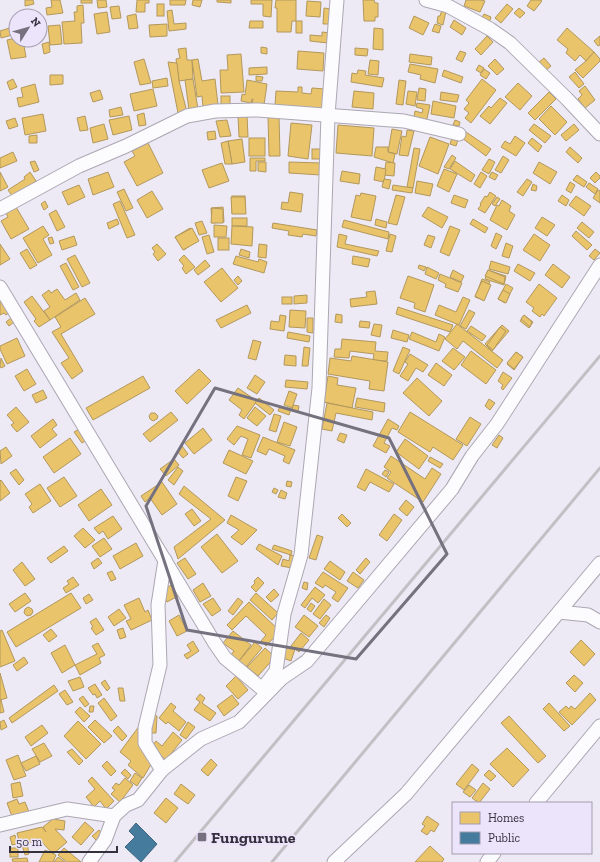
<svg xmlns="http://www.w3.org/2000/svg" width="600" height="862" font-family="'Zilla Slab',serif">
  <rect width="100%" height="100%" fill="#ede9f5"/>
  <!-- homes -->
  <g fill="#e9c46a" stroke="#b3985d">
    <polygon points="25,0 33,0 34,4 25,6"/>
    <polygon points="51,0 60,0 63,13 47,15 46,8 52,7"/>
    <rect x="81" y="0" width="11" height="3"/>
    <polygon points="97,0 106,0 107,7 98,8"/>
    <polygon points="137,0 149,0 149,3 145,3 145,12 136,12"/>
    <polygon points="170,0 186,0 185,5 170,5"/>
    <polygon points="193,0 202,0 200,7 192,5"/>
    <polygon points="217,0 231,0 231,3 217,2"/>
    <polygon points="251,0 272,0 271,17 263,16 263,4 251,4"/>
    <polygon points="276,0 296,0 296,21 292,21 291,32 277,32 277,8 275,8"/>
    <polygon points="363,0 374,0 375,3 378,3 378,17 375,17 375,21 364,21"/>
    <polygon points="466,0 481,0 485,1 480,12 464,6"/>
    <polygon points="531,0 540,0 542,1 534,11 527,6"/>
    <polygon points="307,1 321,2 320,17 306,16"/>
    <rect x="157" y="4" width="7" height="12"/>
    <polygon points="507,4 513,9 501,23 495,18"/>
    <polygon points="83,5 84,23 81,23 82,43 64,44 62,22 75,21 74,12 77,12 77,6"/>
    <polygon points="119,6 121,18 112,19 110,7"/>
    <polygon points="324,8 331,9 330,24 323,24"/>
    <polygon points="519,8 525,13 520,18 514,13"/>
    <polygon points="172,10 174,24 186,23 186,29 169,31 167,11"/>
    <polygon points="442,10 446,11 443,25 437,23 438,16 440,16"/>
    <polygon points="107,12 110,32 97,34 94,14"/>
    <polygon points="136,14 138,28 129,29 127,16"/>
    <polygon points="484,14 491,17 489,23 481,19"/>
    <polygon points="414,16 429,23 423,35 409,28"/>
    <polygon points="40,19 44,19 46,30 40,31"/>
    <polygon points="454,20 466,28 462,35 450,27"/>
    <polygon points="250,21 263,21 263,28 249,28"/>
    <rect x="296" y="21" width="6" height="12"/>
    <polygon points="167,24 167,36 150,37 149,25"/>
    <polygon points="435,24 441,26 439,33 432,31"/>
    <polygon points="60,25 62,44 50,45 48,26"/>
    <polygon points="16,26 16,34 1,38 0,31"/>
    <polygon points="374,28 383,29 383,50 373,49"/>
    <polygon points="567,28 594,52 586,61 580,55 575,61 566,53 568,49 557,40"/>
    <polygon points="322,32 330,33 328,43 310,41 310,35 322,36"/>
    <polygon points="487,36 493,42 481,55 475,49"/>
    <polygon points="600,36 600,45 598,46 594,41"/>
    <polygon points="16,38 16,40 23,40 26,57 11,59 7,40"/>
    <polygon points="49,42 50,52 44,54 42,44"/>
    <polygon points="261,47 267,48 267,54 261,53"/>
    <polygon points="186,48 187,60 192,60 193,79 179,81 176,59 180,58 178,49"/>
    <polygon points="355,48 368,49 367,56 355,55"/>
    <polygon points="298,51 324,53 323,71 297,69"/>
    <polygon points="460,51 466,53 462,62 456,59"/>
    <polygon points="594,52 600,59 600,61 583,78 575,70 586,61"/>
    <polygon points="241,54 244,92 221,93 220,70 228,70 227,55"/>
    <polygon points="410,54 432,57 431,65 409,62"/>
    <polygon points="544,58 551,66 545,71 538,63"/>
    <polygon points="144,59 151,83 140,85 134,62"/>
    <polygon points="198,59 202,81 215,79 218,105 203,107 202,96 197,97 192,60"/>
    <polygon points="495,59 504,69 497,75 488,66"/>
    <polygon points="370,60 379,61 378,75 368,74"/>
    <polygon points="168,62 177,63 179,81 187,112 178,113"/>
    <polygon points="410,64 438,69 435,83 420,79 421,75 408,72"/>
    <polygon points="479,65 484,68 481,73 476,70"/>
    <polygon points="267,67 267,74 249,75 249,68"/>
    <polygon points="484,69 490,73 486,79 480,75"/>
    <polygon points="358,70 366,71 365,75 384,78 382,87 351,82 352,73 357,74"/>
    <polygon points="444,70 463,77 461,83 442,76"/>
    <polygon points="575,72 584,84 579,88 569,77"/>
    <polygon points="50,75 63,75 63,84 50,85"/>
    <polygon points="256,76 263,77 262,81 256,81"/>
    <polygon points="167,78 168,86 153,88 152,81"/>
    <polygon points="13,79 17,87 10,90 7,82"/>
    <polygon points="193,79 198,109 189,110 185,80"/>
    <polygon points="482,79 496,90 471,123 465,118 469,113 464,109 469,103 466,100"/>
    <polygon points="247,80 267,84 264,105 252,104 253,99 252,99 251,103 241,101 242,94 245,95"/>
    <polygon points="399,80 406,81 403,105 396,104"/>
    <polygon points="518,83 532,96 520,110 505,97"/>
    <polygon points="35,84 39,102 19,107 17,98 23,97 21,88"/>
    <polygon points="585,86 595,100 585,108 578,99 582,95 579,91"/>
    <polygon points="298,87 302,87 302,93 311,94 312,88 325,89 323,110 275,106 276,91 298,92"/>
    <polygon points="419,88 426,89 425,101 417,100"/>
    <polygon points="153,89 157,106 134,111 130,94"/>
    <polygon points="100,90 103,99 93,102 90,93"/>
    <polygon points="354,91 374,93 373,109 352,107"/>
    <polygon points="408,91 417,92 415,106 406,104"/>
    <polygon points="441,92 459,95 457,102 440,100"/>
    <polygon points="549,92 556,99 535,120 528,113"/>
    <rect x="221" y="96" width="9" height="10"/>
    <polygon points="500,98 507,103 490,124 480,116 489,106 491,108"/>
    <polygon points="433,101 456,106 454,118 431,114"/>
    <polygon points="417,103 430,105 426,123 420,122 421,118 414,117 415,111 422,113 423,109 416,107"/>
    <polygon points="551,106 567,122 555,135 539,119"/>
    <polygon points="121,107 123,115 110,117 109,110"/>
    <polygon points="144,113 146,125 139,126 137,115"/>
    <polygon points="43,114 46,131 25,135 22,118"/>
    <polygon points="247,115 248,137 239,137 238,116"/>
    <polygon points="85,116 88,130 80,131 77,118"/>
    <polygon points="129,116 132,130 113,135 109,120"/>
    <polygon points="268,116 279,116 280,156 269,156"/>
    <polygon points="15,118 18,126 9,129 6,121"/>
    <polygon points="227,120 231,136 220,137 216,121"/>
    <polygon points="455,120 460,122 459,126 453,125"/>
    <polygon points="291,123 312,125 308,159 288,156"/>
    <polygon points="104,124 108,139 93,143 90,128"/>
    <polygon points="534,124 551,136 545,143 529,130"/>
    <polygon points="574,124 579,130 566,141 561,135"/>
    <polygon points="338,125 374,128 372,156 336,153"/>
    <polygon points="392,129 402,131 397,154 388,152"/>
    <polygon points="407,130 414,131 408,156 399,155 402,136 406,137"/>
    <polygon points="215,131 216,139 208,140 207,132"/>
    <polygon points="466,132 491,149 486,156 462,138"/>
    <polygon points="37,135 37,143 29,143 29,136"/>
    <polygon points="515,136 525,143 516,156 501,147 505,141 510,144"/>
    <polygon points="430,137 449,144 438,174 419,166"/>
    <rect x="249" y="138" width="16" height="18"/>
    <polygon points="452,138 458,140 456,146 450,144"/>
    <polygon points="532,138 542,146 538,152 528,143"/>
    <polygon points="242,139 245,162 232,164 228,141"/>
    <polygon points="228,141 232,164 225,164 221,143"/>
    <polygon points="148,143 163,173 137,186 124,162 135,156 132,151"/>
    <polygon points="376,147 388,147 388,152 395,154 393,163 374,157"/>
    <polygon points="570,147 582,158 578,163 566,152"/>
    <polygon points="414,148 420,149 413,188 407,187"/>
    <rect x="312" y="149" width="10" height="10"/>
    <polygon points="13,152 17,161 0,168 0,158"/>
    <polygon points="452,155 456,158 449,169 444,167"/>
    <polygon points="503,156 509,160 501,173 495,170"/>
    <polygon points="250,158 265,158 265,161 256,161 256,171 250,171"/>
    <polygon points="489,159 495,162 489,174 482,170"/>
    <polygon points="35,161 39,170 34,172 30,162"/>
    <polygon points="455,161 475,175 471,182 450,169"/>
    <polygon points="258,162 266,162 266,172 258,171"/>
    <polygon points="289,162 321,163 321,175 289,173"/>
    <polygon points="386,162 395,163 394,176 384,175"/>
    <polygon points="539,162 557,172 550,184 533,173"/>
    <polygon points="222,163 229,181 209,188 202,170"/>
    <polygon points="376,167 386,169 384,182 374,180"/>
    <polygon points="444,169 457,174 449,192 437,186"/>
    <polygon points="342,171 360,174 359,184 340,181"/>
    <polygon points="0,172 8,187 0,191"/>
    <polygon points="30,172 36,181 13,197 8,190 25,179 24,177"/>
    <polygon points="108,172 114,187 93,195 88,179"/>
    <polygon points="481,172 487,176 480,188 474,184"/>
    <polygon points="492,172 498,175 495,180 489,177"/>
    <polygon points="596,172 600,176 600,178 595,183 590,178"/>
    <polygon points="577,175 587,182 584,187 573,180"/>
    <polygon points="384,179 391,180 389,189 382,187"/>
    <polygon points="527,179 532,182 523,196 517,192"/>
    <polygon points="417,181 433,184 430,196 415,193"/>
    <polygon points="570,182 575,185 571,193 566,190"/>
    <polygon points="589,183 598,189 595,194 586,187"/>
    <polygon points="533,184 537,186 536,191 531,190"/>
    <polygon points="79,185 85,197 68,205 62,192"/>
    <polygon points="393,185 413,188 412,193 392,190"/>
    <polygon points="124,189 133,208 126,211 117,192"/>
    <polygon points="598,190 600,191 600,203 593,198"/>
    <polygon points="152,191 163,209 147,218 137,200"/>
    <polygon points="290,192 303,194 301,212 281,209 282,202 288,203"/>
    <polygon points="490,192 496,196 485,213 478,209 481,205 480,204 485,196 487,197"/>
    <polygon points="361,193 376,196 371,221 351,217 356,195 360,196"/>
    <polygon points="396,195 405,197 397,225 388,223"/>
    <polygon points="454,195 468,200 465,208 451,203"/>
    <polygon points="562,195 569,200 566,206 558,201"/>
    <rect x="232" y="196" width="13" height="17"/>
    <polygon points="576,196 591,206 584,216 569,205"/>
    <polygon points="231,197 245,197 246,214 232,214"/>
    <polygon points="497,197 500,199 495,206 492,204"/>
    <polygon points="502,200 511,206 509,211 515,215 507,230 490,220 497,205 499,206"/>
    <polygon points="45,201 48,207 44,210 41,204"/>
    <polygon points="120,201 135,235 127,238 113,204"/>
    <polygon points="16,207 29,229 11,239 1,221 8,217 6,213"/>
    <polygon points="223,207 224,222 212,223 211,208"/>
    <polygon points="428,207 448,217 442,228 422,216"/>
    <polygon points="212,208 223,209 223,223 211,223"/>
    <polygon points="56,210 65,227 57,231 49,214"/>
    <polygon points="542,217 555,225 547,236 535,228"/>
    <rect x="232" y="218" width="15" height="8"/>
    <polygon points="117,219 119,224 109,229 107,223"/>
    <polygon points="376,219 387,222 386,228 375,225"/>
    <polygon points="473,219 488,228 485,233 470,224"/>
    <polygon points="344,220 389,232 388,239 342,227"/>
    <polygon points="202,221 207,233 199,235 195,223"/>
    <polygon points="582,222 594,232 589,238 577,228"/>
    <polygon points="273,223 317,230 316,236 303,234 302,237 288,235 289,231 272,228"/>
    <polygon points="214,225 227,226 226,237 214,237"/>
    <polygon points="43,226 49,235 43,239 52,255 38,263 23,238"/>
    <polygon points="232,226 253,227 252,246 231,244"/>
    <polygon points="450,226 460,230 449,256 440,252"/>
    <polygon points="190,228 198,240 184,250 175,237"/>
    <polygon points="192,228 199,241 183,250 175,237"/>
    <polygon points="576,231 592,245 587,250 572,236"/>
    <polygon points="496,233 502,236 496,249 491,246"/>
    <polygon points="339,234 347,236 345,244 379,251 377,256 337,247"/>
    <polygon points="390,234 396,236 392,252 386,251"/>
    <polygon points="534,234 550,245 540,261 523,250"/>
    <polygon points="209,235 214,252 207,254 202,237"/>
    <polygon points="428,235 435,237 431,248 424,245"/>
    <polygon points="74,236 77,245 62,250 59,241"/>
    <polygon points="52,237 54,243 50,244 48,238"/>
    <rect x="218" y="238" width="11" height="12"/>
    <polygon points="506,243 513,246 509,258 502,256"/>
    <polygon points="0,244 10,259 0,265"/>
    <polygon points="157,244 166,254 158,261 153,254 155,252 152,248"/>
    <polygon points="259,244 267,245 266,258 258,257"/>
    <polygon points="27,249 37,265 30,269 20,253"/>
    <polygon points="241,249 250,252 249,258 239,255"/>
    <polygon points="595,249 600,253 594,260 589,256"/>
    <polygon points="75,255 90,283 82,287 67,259"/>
    <polygon points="184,255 195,267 186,274 182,268 184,266 179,260"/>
    <polygon points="236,256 258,262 259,259 267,262 264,273 233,264"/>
    <polygon points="353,256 370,259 368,267 352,264"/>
    <polygon points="205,260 210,266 198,275 194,270"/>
    <polygon points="491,261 510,267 508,274 489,269"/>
    <polygon points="66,263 79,287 73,290 60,266"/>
    <polygon points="518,264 535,273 530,281 514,271"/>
    <polygon points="553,264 570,277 562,288 545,275"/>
    <polygon points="419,265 426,267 424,271 418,268"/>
    <polygon points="427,267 439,273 436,279 425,274"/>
    <polygon points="222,268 238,288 221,302 204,282"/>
    <polygon points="453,270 464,276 461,282 450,277"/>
    <polygon points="488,270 506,276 504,285 485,279"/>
    <polygon points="488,270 505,277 504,284 485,276"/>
    <polygon points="440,274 462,283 458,292 445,287 446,284 438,280"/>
    <polygon points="238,276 242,281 238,285 234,280"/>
    <polygon points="408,276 434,285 425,312 414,308 415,303 400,298"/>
    <polygon points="482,279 490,282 483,300 475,297"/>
    <polygon points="482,281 491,285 484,301 475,296"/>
    <polygon points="506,284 513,288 505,303 498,299"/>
    <polygon points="539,284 557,298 544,316 542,314 540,317 532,311 534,308 526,302"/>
    <polygon points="57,289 65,300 76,293 80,300 50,320 44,311 50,307 42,295 49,290 51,293"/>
    <polygon points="503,290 510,294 506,303 498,299"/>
    <polygon points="375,291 377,304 351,307 350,299 367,297 366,292"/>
    <polygon points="307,295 307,303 294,304 294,296"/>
    <polygon points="32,296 50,320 39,327 34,321 36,319 24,302"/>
    <rect x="282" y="297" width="10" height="7"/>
    <polygon points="463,297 470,300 459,325 435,315 439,305 456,312"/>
    <polygon points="0,298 10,312 6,315 4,313 0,315"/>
    <polygon points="85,298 95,314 61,334 83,371 72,379 61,363 69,358 52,332 61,327 55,317"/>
    <polygon points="247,305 251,313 221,328 216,320"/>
    <polygon points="398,307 453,325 450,332 396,314"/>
    <polygon points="290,310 306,311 305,328 289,327"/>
    <polygon points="469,310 475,313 466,329 460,326"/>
    <polygon points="336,314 342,315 342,323 335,322"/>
    <polygon points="280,315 286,316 284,331 270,329 271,321 279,322"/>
    <polygon points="524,315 533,322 529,328 520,321"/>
    <polygon points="524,315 532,322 530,327 521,319"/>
    <polygon points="11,318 14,322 9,326 6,322"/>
    <polygon points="307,318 313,318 313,333 307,332"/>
    <polygon points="360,321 370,322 369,328 359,327"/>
    <polygon points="374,324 382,325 380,337 371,335"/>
    <polygon points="457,324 503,360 497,368 463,341 457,349 445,339"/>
    <polygon points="502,325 509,331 492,351 485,344"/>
    <polygon points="471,326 486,336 482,341 467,331"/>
    <polygon points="500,327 506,331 493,350 487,345"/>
    <polygon points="393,330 409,335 407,342 391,338"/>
    <polygon points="288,332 310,336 309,342 287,338"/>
    <polygon points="412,332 436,342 439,334 445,337 439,351 409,339"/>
    <polygon points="17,338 25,356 7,364 0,349 0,346"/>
    <polygon points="342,339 376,342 375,351 388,352 387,361 373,360 374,354 350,351 349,358 334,357 335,349 341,349"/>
    <polygon points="253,340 261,342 256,360 248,358"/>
    <polygon points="304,347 310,348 308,366 302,366"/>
    <polygon points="403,347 410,350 399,374 393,371"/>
    <polygon points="453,348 465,357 454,370 442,361"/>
    <polygon points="471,351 496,370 486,384 461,365"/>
    <polygon points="516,352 523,357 514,370 507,364"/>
    <polygon points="516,352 523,357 514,369 507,363"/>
    <polygon points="410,354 428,365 423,372 416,368 408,381 400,376 408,364 405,362"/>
    <polygon points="285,355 296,356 296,366 284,365"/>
    <polygon points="352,356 388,362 384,391 369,389 370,381 328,374 330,358 351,361"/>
    <polygon points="1,358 5,366 1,368 0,366"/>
    <polygon points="436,363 452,375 444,386 428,375"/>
    <polygon points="27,369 36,384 24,391 15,376"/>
    <polygon points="199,369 211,381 187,404 175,391"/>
    <polygon points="503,372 512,378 503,390 501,388 503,385 498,381"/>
    <polygon points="255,375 265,382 257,394 247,388"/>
    <polygon points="143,376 150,388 93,420 86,408"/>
    <polygon points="328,376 338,378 337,385 356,388 352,408 324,402"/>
    <polygon points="417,378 442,401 429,416 403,393"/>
    <polygon points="286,380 308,382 307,389 285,387"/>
    <polygon points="238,388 257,401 244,419 239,415 242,410 229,400"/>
    <polygon points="43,390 47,398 36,403 32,395"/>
    <polygon points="289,391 297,394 292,408 284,405"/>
    <polygon points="259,398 274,410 270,415 255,403"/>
    <polygon points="357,398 385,403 384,412 355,407"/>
    <polygon points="489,399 495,403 490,410 485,406"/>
    <polygon points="327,403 373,412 372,420 336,413 332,431 322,429"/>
    <polygon points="293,405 299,406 298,412 292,411"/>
    <polygon points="280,406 291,409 289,415 278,411"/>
    <polygon points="16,407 29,422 17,432 11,425 14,423 7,415"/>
    <polygon points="255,407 266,416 257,426 247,418"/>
    <polygon points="171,412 178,420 150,442 143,434"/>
    <polygon points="410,412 463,445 453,460 433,447 430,452 398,432"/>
    <polygon points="151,413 155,413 158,416 157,419 153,421 150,419 149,416"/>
    <polygon points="274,414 281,416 276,432 269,430"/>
    <polygon points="470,417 481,424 467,446 456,439"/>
    <polygon points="53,419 57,425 52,429 57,435 40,448 31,436"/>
    <polygon points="388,419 399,426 397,430 392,428 384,443 390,446 386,453 373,446"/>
    <polygon points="284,422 297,427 290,446 277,442"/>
    <polygon points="237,426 260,435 251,458 242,455 248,439 241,436 234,445 227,439"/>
    <polygon points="81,428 88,439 82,443 74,432"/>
    <polygon points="203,428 212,440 194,454 185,443"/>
    <polygon points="340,433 347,435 344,443 337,440"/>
    <polygon points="499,435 503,438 497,448 492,445"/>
    <polygon points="263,437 295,450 289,464 283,461 285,456 269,449 266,455 257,451"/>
    <polygon points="70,438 81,454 54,473 43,457"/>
    <polygon points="405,439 428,456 419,469 396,452"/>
    <polygon points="182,446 188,454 183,458 177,451"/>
    <polygon points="6,447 12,456 1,464 0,451"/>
    <polygon points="229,450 253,461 246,474 223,463"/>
    <polygon points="391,456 425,479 432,468 441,474 423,502 387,478 391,472 384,467"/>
    <polygon points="430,457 443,464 440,468 428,461"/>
    <polygon points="174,459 179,465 166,476 160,469"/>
    <polygon points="178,467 183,471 174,485 168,480"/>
    <polygon points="16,469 24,480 19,485 10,473"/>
    <polygon points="366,469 394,484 389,492 370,482 365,491 357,487"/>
    <polygon points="385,470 389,472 386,477 382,474"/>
    <polygon points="64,477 77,496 60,507 47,488"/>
    <polygon points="236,477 247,481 238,501 228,496"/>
    <polygon points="1,480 10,493 0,501 0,481"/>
    <polygon points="287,481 292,482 291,487 286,486"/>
    <polygon points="162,482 177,504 162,515 150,498 145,502 141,496"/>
    <polygon points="40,484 51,501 33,513 29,507 32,504 25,494"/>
    <polygon points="184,486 225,520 178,559 174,547 211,519 179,494"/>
    <polygon points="274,488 278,490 276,494 272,492"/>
    <polygon points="101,489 112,505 89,521 78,505"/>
    <polygon points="281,490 287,493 285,499 278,497"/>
    <polygon points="406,500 414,507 407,516 399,509"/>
    <polygon points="192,509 201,521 194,526 185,514"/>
    <polygon points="342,514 351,523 347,527 338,518"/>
    <polygon points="394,514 402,520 387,541 379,535"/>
    <polygon points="231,515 257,530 242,545 231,537 239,530 227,523"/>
    <polygon points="113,516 122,529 108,539 103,531 99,534 94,528"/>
    <polygon points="83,528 95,540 85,548 74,536"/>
    <polygon points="217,534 238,561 222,573 201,547"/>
    <polygon points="317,535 323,537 316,560 309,558"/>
    <polygon points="104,538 112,549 100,557 92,546"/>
    <polygon points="136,543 143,556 120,569 113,556"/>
    <polygon points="259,544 282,556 278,565 256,549"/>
    <polygon points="274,545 292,551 291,555 272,549"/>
    <polygon points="64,546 68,551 51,563 47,558"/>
    <polygon points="290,555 295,556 292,568 281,566 283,559 289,561"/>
    <polygon points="98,558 102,563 94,569 91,563"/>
    <polygon points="185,558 196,574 188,579 177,563"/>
    <polygon points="366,558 370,562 360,574 356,570"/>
    <polygon points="330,561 345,572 340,580 324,569"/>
    <polygon points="22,562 35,579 25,586 13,570"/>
    <polygon points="112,571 116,579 111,581 107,573"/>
    <polygon points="323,572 348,588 338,602 332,598 336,592 325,585 323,588 315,583"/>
    <polygon points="353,572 364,580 358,588 347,581"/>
    <polygon points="73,577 79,585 66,593 63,588 69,584 67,581"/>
    <polygon points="258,577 264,583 256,592 251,587 255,583 254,581"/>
    <polygon points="304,582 308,583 307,590 302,588"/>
    <polygon points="203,583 211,596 200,602 193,590"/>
    <polygon points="171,585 173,588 175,587 180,595 167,602 163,594 167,592 165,589"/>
    <polygon points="315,587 325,595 318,603 312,598 305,608 301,605"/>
    <polygon points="274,589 279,595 271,602 266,597"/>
    <polygon points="25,593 31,601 15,612 9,604"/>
    <polygon points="71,593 81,608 16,647 7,632"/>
    <polygon points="256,593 278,613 272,620 250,600"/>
    <polygon points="89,594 93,600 86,604 83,598"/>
    <polygon points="139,598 145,612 148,610 152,620 131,630 126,621 131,619 124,605"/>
    <polygon points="213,598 221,610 212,616 203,604"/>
    <polygon points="238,598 243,602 233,615 228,611"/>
    <polygon points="324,599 331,605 320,619 313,614"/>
    <polygon points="249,602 280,631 266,646 261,641 266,635 246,616 232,630 227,625"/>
    <polygon points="311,603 315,606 311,612 307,609"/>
    <polygon points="28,607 32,609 33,612 31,615 27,616 24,613 25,609"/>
    <polygon points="119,609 126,618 114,626 108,617"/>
    <polygon points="179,615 187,631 177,636 169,621"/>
    <polygon points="304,615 318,626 309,637 295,627"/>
    <polygon points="326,615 330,618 324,627 319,623"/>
    <polygon points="96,618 104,630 96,635 91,628 93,627 90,622"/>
    <polygon points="123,628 126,637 120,639 117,630"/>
    <polygon points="51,629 57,636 49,642 43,635"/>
    <polygon points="2,630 15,661 0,667 0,631"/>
    <polygon points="233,631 251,645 238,662 230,656 234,651 223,643"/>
    <polygon points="301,633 309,640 299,652 291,646"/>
    <polygon points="581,640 595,654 584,666 570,652"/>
    <polygon points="193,641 199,651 187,659 184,655 191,651 187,645"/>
    <polygon points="255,642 262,648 246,667 239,661"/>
    <polygon points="98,643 105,655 99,658 101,663 80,675 75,665 97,654 92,646"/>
    <polygon points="65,645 75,665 62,673 51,653"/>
    <polygon points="287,646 295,649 291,661 283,658"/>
    <polygon points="265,648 275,657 258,676 247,667"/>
    <polygon points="24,657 28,663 17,671 13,665"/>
    <polygon points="0,673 7,698 0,700"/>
    <polygon points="574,675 583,683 575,692 566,683"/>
    <polygon points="236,676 248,690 238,699 226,686"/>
    <polygon points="80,677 84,687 73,691 68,681"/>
    <polygon points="105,680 110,688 107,691 101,683"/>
    <polygon points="95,684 102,695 97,698 95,694 93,695 88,688"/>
    <polygon points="54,685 58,691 12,723 9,718"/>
    <polygon points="118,688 123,688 125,701 120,701"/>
    <polygon points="65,690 73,702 67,705 59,694"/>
    <polygon points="590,693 596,700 572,725 559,712 566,706 569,709 571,706 575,709"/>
    <polygon points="200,694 205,698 202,703 216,713 210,721 194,710 200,702 196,699"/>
    <polygon points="232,695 239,704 224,716 217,706"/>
    <polygon points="83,696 89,704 85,707 79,699"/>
    <polygon points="104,698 117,716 111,721 98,703"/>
    <polygon points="1,700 4,712 0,713 0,701"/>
    <polygon points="171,703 176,707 173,711 186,722 179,731 168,722 166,724 159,718"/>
    <polygon points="549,703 570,726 564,731 543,709"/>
    <polygon points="90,706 94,706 93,712 89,712"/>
    <polygon points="80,707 90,716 84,722 75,712"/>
    <polygon points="153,715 157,716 156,733 151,733"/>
    <polygon points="509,716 546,756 538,763 501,723"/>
    <polygon points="4,720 7,727 1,730 0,722"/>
    <polygon points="95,720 112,736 104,743 88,727"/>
    <polygon points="78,721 101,744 86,759 64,736"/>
    <polygon points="188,722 195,727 186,739 180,735"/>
    <polygon points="42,725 48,733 31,746 25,737"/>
    <polygon points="140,725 153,761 143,778 128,765 131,761 120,752"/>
    <polygon points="118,726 127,736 122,741 113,731"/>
    <polygon points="173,732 182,740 166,760 151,747 156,741 162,746"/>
    <polygon points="44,743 52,756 40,762 32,749"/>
    <polygon points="507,748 529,770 513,787 490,764"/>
    <polygon points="72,749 83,761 79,765 67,752"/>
    <polygon points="18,755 26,776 14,780 6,760"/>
    <polygon points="36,756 40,764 26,771 21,763"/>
    <polygon points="211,759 217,765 208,776 201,770"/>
    <polygon points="107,761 116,771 111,776 102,766"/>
    <polygon points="472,764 479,770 464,790 456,784"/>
    <polygon points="125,769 131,775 128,779 121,773"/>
    <polygon points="489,770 496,776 491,781 484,775"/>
    <polygon points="135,773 142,778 137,786 130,781"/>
    <polygon points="92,777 114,801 106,809 100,801 94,807 86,797 95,789 88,781"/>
    <polygon points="125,778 133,785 120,802 111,794 115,790 112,788 116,783 119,785"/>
    <polygon points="20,782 23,796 13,798 11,784"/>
    <polygon points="483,783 490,789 479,803 472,798"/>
    <polygon points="181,784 195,795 188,804 174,794"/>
    <polygon points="469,785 476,790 470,797 463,792"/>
    <polygon points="166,798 178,808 166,823 154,813"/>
    <polygon points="17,799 19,804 25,802 29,812 13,819 7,803"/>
    <polygon points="427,816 439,824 434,832 431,830 427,835 421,831 425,826 422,824"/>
    <polygon points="53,819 65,821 64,830 55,829 67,842 53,854 40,840 27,843 29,854 25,855 22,845 20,844 17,833 42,827 46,832 43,827"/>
    <polygon points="85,822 94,830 81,845 72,837"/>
    <polygon points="99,830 103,834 98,842 92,836"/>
    <polygon points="15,835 17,844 12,845 10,837"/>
    <polygon points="430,846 444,859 442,862 415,862"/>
    <rect x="10" y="848" width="8" height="9"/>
    <polygon points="64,848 81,862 67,862 58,855"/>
    <polygon points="45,850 56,855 53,862 39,862"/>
    <polygon points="58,857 65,862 54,862"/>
    <polygon points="27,858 28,862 13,862 12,859"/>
  </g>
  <!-- public -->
  <polygon fill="#457b9d" stroke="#406480" points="136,823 157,844 141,862 125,847 135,837 129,831"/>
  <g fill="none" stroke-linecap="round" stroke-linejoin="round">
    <defs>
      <g id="minor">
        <polyline points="426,0 448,6 490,29 510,43 567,99 600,134"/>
        <polyline points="0,209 79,166 126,146 187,116 215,111 258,110 404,121 459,134"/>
        <polyline points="0,287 214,642 225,658 267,693"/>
        <polyline points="559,612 588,615 600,622"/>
        <polyline points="266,684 276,671 284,614 301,555 319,388 328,115 337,0"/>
        <polyline points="162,770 145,743 145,728 160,665 158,605 165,560"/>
        <polyline points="536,803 600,726"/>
        <polyline points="0,825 67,809 114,816"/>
        <polyline points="89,862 105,840 114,816 126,805 138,800 162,770 201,739 239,722 282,678 307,661 452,489 472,456 497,424 600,265"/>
        <polyline points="334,862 406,794 600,563"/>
        <polyline points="487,862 494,853"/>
      </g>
    </defs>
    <!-- minor casing -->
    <use href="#minor" stroke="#aca7b2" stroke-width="15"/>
    <!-- minor -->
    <use href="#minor" stroke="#fcfcfe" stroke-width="13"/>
    <!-- rail -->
    <g stroke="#c2c0c4" stroke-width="3">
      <polyline points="175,862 600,356"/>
      <polyline points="272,862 600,468"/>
    </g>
  </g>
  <!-- marked area -->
  <path fill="none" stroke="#75717e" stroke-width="3" stroke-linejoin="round" d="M215,388L389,438L447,554L356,659L187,630L146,506Z"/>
  <!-- markers -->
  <rect fill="#75717e" stroke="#ece4fa" stroke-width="1.5" x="197" y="832" width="10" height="10" rx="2"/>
  <g text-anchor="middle" stroke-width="4" stroke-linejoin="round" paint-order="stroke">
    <!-- poi labels -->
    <g font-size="16" font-weight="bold" fill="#35303e" stroke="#ece4fa" text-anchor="start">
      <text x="211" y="843">Fungurume</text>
    </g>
  </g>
  <!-- legend -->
  <rect x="452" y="802" width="140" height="52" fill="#ece4fa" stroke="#a39caf"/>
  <rect x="460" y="812" width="20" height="12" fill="#e9c46a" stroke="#a39caf"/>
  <text x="488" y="822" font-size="12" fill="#35303e">Homes</text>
  <rect x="460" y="832" width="20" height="12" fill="#457b9d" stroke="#a39caf"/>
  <text x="488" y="842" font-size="12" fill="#35303e">Public</text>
  <!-- north arrow -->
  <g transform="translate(28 28) rotate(53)"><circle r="19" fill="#ece4fa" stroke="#a39caf"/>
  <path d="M0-3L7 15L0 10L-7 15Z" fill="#75717e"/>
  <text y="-6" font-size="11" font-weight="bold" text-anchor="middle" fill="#35303e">N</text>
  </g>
  <!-- scale -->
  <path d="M10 846v6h107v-6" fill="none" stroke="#35303e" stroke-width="2"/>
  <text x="16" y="846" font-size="12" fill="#35303e" stroke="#ece4fa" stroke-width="3" paint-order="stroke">50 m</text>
</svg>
